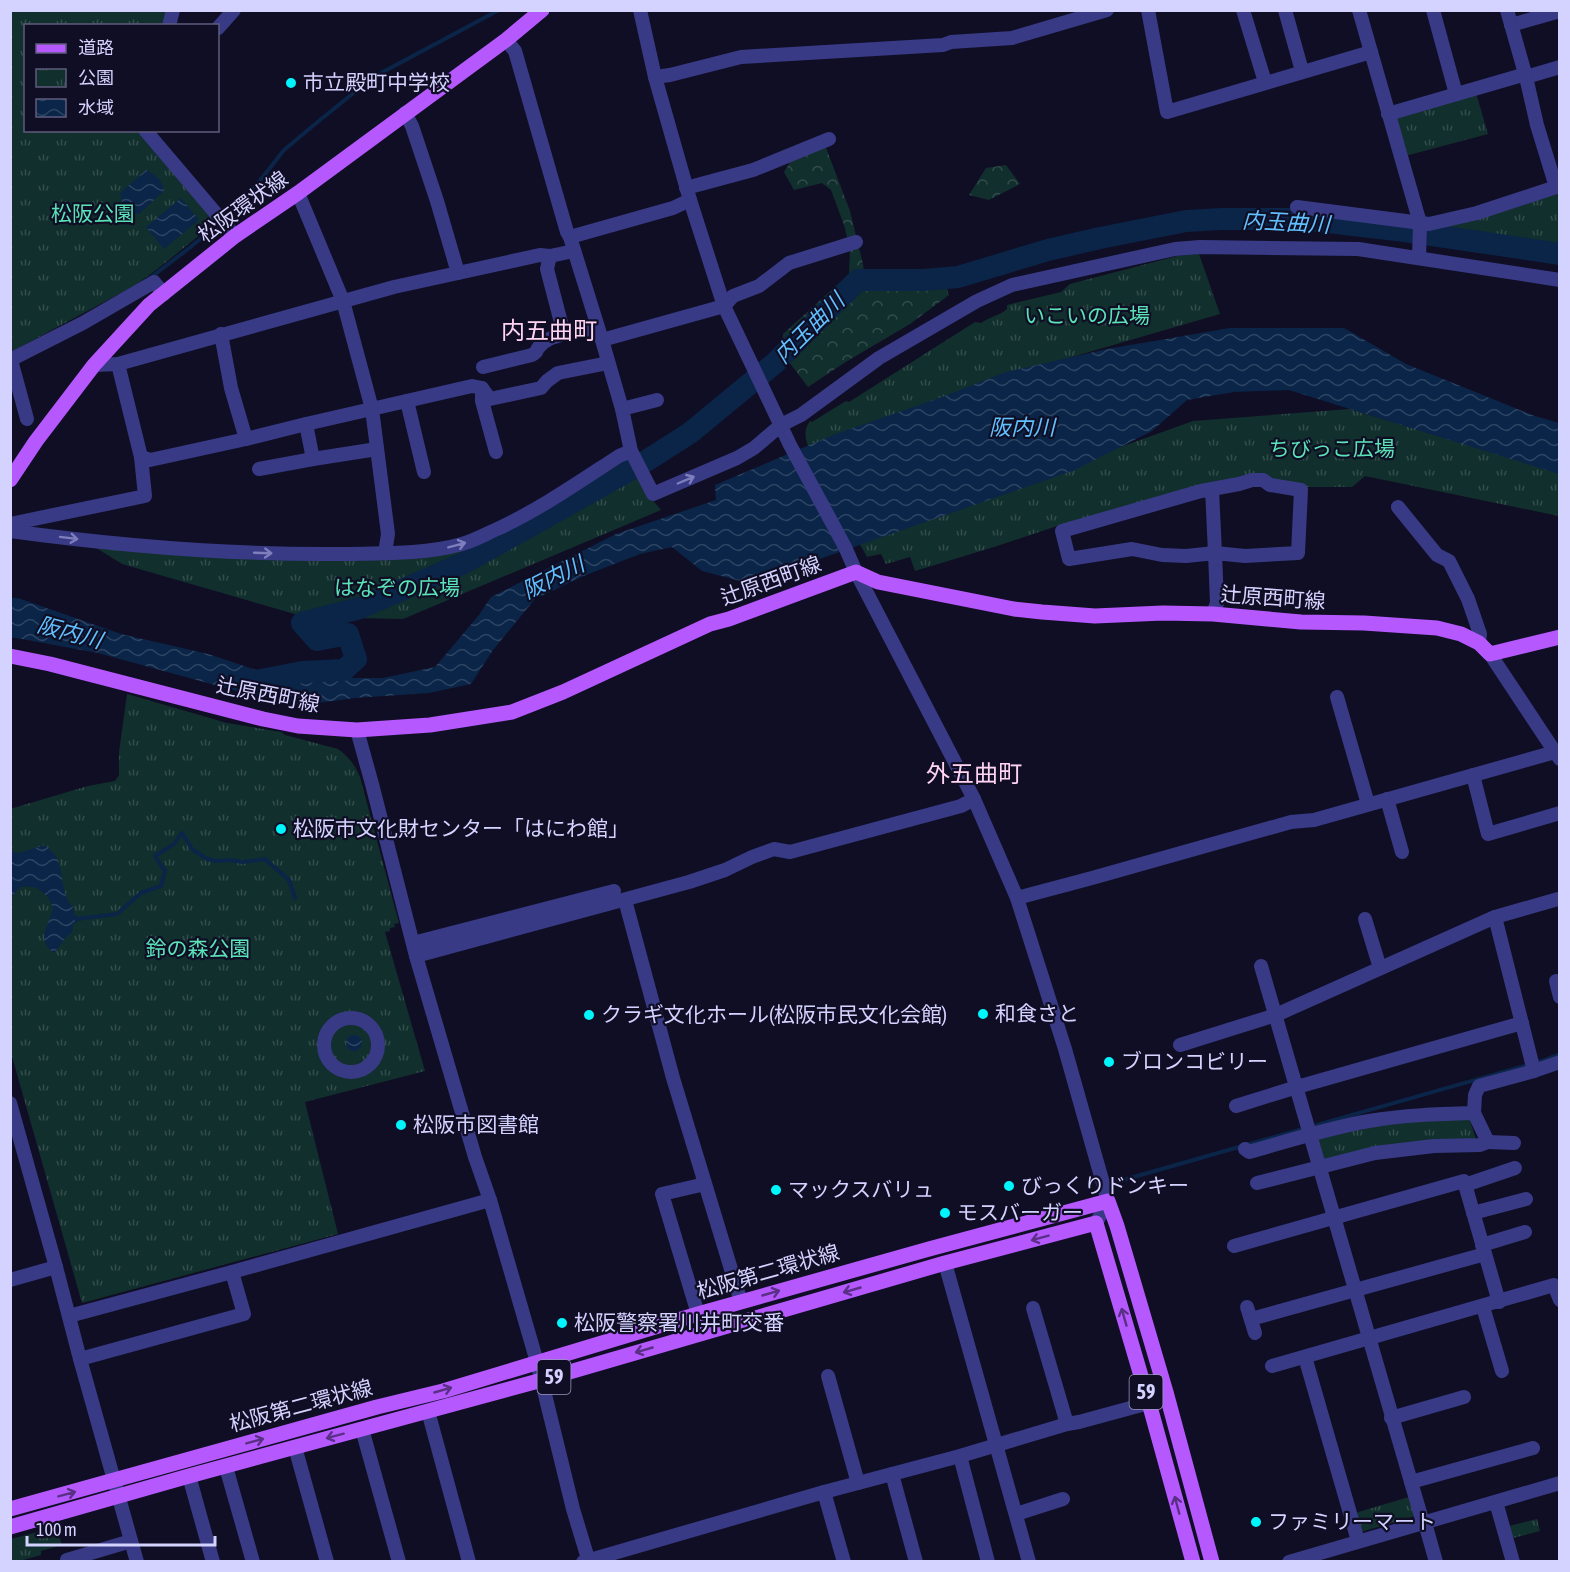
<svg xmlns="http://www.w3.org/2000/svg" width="1570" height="1572" font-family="'Asap Condensed','Noto Sans JP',sans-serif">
  <defs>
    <pattern id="forest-crowns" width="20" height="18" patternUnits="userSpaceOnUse" patternTransform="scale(1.5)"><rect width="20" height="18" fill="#112f2c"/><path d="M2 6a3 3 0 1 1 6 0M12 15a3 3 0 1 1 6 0" fill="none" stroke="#334c4c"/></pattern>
    <pattern id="park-tufts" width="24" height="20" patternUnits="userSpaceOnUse" patternTransform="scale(1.5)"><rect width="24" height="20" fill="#112f2c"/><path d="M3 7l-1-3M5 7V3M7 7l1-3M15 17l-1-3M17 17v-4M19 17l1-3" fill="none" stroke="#334c4c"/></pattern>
    <pattern id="water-waves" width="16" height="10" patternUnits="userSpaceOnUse" patternTransform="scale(1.5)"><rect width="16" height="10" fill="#0a2548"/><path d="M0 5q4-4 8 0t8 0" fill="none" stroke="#2d4463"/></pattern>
  </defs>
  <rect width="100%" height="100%" fill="#100e25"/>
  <!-- forest -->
  <g fill="url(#forest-crowns)">
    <polygon points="825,145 850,211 863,264 865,281 876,291 947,289 949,295 910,324 844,363 808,387 789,362 771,370 765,360 783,348 783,334 849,274 850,249 844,225 831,190 822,183 794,190 784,172 792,159"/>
    <polygon points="1006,165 1020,184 989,200 969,195 986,168"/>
  </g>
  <!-- park -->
  <g fill="url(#park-tufts)">
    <polygon points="11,11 170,11 166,25 26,26 26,130 137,131 216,222 165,263 136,285 11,352"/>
    <polygon points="1476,93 1488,134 1405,156 1395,120 1398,115"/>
    <polygon points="1559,190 1559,263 1536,259 1514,252 1485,251 1429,241 1429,229"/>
    <path d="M1199,254L1220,314L996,379L810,450C805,440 803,430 810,421L812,422L846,401L849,402L975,322L981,323C989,317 1001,315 1007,309V305L1061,292L1070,284L1177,256Z"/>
    <polygon points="1350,409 1559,473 1559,516 1365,476 1352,487 1306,487 1274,480 1188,491 1057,526 994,547 915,571 910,557 886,564 881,554 867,557 858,541 1193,421"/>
    <polygon points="626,460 630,462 650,497 661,510 403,619 305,617 122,564 93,546 439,554 619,462"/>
    <path d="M127,694L227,723L281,732L285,735L338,749C348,756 355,765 360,777L399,923L394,924L395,927L390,928V931L385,932L425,1071L305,1102L338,1234L82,1303L11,1053L10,809L88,786L115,781L119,775V752Z"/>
    <polygon points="1469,1118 1477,1142 1324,1162 1316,1139 1386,1124"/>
    <polygon points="1409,1497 1415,1516 1361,1532 1355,1513"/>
    <polygon points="1537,1519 1540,1531 1513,1538 1509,1526"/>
    <polygon points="56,1527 62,1545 41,1551 41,1555 19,1561 12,1561 11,1556 11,1539"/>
  </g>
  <!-- water -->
  <g fill="url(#water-waves)">
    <path d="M146,170C156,175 163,181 164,191L139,214C126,212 122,206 120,193Z"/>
    <polygon points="181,198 199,220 164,249 146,227"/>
    <polygon points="1230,328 1344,328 1406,364 1532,415 1559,423 1559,474 1289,390 1234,392 1187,400 1152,431 1075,470 762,579 740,581 702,571 672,547 640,554 586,575 535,599 493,650 471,684 429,693 355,698 303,705 255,696 98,653 11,637 10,598 18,598 121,634 208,654 262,672 308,678 383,678 435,667 479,615 491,597 616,534 716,500 715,485 833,435 942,397 1006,372 1107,349"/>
    <path d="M45,845C49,849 53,852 56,856C64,870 61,898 73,907L74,915H77L76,919L78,922L73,924C72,929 74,933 68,935L54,953C35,939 49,925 53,909C51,899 42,888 31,887C28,886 24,887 20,887L11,898V853L15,852L19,853Z"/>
    <circle cx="354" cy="1043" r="8"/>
  </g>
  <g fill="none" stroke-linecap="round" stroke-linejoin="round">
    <!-- stream -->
    <g stroke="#0a2548" stroke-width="4">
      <polyline points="225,218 258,183 284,150 320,120 356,91 381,73 499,10"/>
      <polyline points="150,278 188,249 220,223"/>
      <polyline points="76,919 117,914 141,893 161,886 165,871 155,856 174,844 182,833 192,849 207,859 217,861 230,860 243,862 265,859 289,880 295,898"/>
      <polyline points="1116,1182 1542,1061 1560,1054"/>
    </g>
    <!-- river -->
    <polyline stroke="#0a2548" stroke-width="22" points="256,681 302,672 344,670 356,659 348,634 317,640 302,623 360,608 464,563 646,461 690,433 775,363 858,280 923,280 958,277 1048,250 1100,238 1186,221 1222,219 1302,219 1405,231 1560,254"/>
    <!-- minor -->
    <g stroke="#383a86" stroke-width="14">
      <polyline points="640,10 655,77 690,200 724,306 790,445 845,547 856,572 974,799 1017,898 1065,1049 1108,1201 1096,1223"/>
      <polyline points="1148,10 1167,112 1371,52"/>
      <polyline points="1243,10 1265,82"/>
      <polyline points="1285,10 1302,71"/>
      <polyline points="1359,10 1420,223 1419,258"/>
      <polyline points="1433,10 1456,94"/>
      <polyline points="1511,25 1560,11"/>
      <polyline points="169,26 173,10"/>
      <polyline points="218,28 234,10"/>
      <polyline points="506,40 515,51 567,232 570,237 602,340"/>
      <polyline points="655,77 670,75 741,57 943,45 951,42 1012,38 1107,10"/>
      <polyline points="1526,77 1560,67"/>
      <polyline points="405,113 412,126 437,201 458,273"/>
      <polyline points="1388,114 1526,74"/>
      <polyline points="145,130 235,236"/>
      <polyline points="686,188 753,170 829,139"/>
      <polyline points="298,193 343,301 372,409 388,534 385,553"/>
      <polyline points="1297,207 1429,224 1477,213 1556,187 1537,125 1526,77 1507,10"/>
      <polyline points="570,237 673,208 690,200"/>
      <polyline points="856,242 789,263 759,286 733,296 724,306 602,340 622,409 631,451 653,494 737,458 754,448 781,425 801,415 879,358 977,301 1012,285 1175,249 1200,247 1358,249 1560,280"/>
      <polyline points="221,334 231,388 246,439"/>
      <polyline points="564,334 590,329"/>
      <polyline points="10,360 83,323 154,282 164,294"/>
      <polyline points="11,360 27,419"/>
      <polyline points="118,364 141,457"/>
      <polyline points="94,365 118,364 394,287 540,255 550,256 574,251"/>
      <path d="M483,367L532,355C540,349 533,355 539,347C545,339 554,337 564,334L547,269L550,256"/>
      <polyline points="482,388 482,401 496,452"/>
      <polyline points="407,401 424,472"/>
      <polyline points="622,409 657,400"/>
      <polyline points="377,449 313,459 306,424 472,386 482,388 490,399 541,388 547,381 558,373 608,363"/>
      <polyline points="259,469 313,459"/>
      <polyline points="1212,489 1215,553 1186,556 1162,555 1132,549 1069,559 1062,531 1201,491 1239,484 1252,480 1263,480 1270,485 1301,490 1298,553 1245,556 1215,553 1217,603 1213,614"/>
      <polyline points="1398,507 1437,555 1449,561 1468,599 1480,634 1479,643"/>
      <polyline points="10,524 145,496 141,457 150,460 246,439 306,424"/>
      <path d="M10,531C120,546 230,555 340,554C380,553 423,555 462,544C473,541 484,535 495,530C539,510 579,482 619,456L631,451"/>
      <polyline points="1490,654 1555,752"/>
      <polyline points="1337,697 1368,804"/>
      <polyline points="357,730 372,784 416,956 475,1157 490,1200 537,1362 573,1509 589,1562"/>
      <polyline points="1473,775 1488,834 1560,813"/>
      <polyline points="1387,799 1402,852"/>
      <polyline points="1017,898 1092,878 1291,822 1314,820 1555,752 1560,759"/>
      <polyline points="625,900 673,1078 741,1302"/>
      <polyline points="1495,917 1558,899"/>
      <polyline points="1365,919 1380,968"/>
      <polyline points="413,943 614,891"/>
      <polyline points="416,956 689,882 725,870 752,857 774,849 790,852 961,806 974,799"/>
      <polyline points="1261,966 1423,1523"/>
      <polyline points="1556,981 1560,997"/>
      <circle cx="351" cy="1045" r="27"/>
      <polyline points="1180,1045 1276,1015 1495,917 1534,1071"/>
      <polyline points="10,1103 56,1267 80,1359 137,1562"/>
      <polyline points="1236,1106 1297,1087 1522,1023"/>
      <polyline points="1488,1142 1514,1143"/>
      <path d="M1245,1149L1249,1152C1288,1141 1328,1128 1369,1121C1404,1115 1439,1114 1474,1113L1475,1095L1479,1086L1534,1071L1560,1062"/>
      <polyline points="1257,1183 1375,1153 1434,1146 1480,1145 1488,1142 1474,1113"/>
      <polyline points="1465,1185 1515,1168"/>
      <polyline points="1473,1213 1526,1199"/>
      <polyline points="1482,1245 1525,1232"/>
      <polyline points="1234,1246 1464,1181 1499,1302"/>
      <polyline points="945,1263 1029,1562"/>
      <polyline points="10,1280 56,1267"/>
      <polyline points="1247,1307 1255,1333"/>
      <polyline points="1483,1307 1502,1371"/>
      <polyline points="1033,1308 1067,1424"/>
      <polyline points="698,1314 662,1194 705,1184"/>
      <polyline points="69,1316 232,1272 490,1200"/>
      <polyline points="1251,1319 1485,1254"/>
      <polyline points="1305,1357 1358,1541"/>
      <polyline points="80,1359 244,1314 232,1272"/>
      <polyline points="1272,1366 1554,1285 1560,1300"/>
      <polyline points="828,1376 858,1483"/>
      <polyline points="428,1411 469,1562"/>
      <polyline points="1391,1418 1464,1397"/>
      <polyline points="362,1429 399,1562"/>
      <polyline points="295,1447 327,1562"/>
      <polyline points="960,1456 988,1562"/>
      <polyline points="226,1467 253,1562"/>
      <polyline points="892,1474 916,1562"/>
      <polyline points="189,1476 213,1562"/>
      <polyline points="1411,1482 1533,1448"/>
      <polyline points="824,1492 844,1562"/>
      <polyline points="1496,1502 1513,1562"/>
      <polyline points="1016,1514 1063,1499"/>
      <polyline points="1425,1523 1436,1562"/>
      <polyline points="67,1562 67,1560 131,1541"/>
      <polyline points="583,1562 824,1492 960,1456 1067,1424 1079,1422 1149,1403"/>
      <polyline points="1289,1562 1560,1483"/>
    </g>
    <!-- major -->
    <g stroke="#b559ff" stroke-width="15">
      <polyline points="10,480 36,441 94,365 149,305 235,236 298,193 506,40 542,10"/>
      <polyline points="10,656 50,664 263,719 298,726 357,730 430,725 512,712 563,692 710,624 729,619 856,572 878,582 1014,609 1042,612 1095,616 1163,613 1213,614 1301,622 1364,623 1437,628 1461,634 1479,643 1490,654 1560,637"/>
      <polyline points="10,1509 377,1407 443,1391 698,1314 929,1249 1108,1201 1117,1226 1166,1392 1212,1562"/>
      <polyline points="10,1527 189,1476 542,1380 945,1263 1096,1223 1149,1403 1193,1562"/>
    </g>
  </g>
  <!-- one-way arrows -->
  <defs><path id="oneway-shaft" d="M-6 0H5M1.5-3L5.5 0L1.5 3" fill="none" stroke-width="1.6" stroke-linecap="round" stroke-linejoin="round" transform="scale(1.5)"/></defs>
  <g stroke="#7e7ebc">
    <use href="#oneway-shaft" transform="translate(686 480) rotate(-23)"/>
    <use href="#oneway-shaft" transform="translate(69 538) rotate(7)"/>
    <use href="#oneway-shaft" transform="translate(457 545) rotate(-15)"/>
    <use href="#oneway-shaft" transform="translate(263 553) rotate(2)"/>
  </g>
  <g stroke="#5a3087">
    <use href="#oneway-shaft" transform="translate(1040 1238) rotate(165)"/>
    <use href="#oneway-shaft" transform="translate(852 1290) rotate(164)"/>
    <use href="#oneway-shaft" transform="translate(771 1293) rotate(-16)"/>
    <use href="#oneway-shaft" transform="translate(1124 1317) rotate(-106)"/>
    <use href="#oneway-shaft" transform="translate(644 1350) rotate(164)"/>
    <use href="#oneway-shaft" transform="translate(443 1390) rotate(-16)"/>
    <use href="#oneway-shaft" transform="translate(335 1436) rotate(165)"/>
    <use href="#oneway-shaft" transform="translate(255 1441) rotate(-15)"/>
    <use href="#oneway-shaft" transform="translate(67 1494) rotate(-15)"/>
    <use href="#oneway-shaft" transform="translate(1177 1505) rotate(-105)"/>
  </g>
  <!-- markers -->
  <g fill="#00f6fd" stroke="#100e25" stroke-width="2">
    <circle cx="291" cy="83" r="6"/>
    <circle cx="281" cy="829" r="6"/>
    <circle cx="983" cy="1014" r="6"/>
    <circle cx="589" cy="1015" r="6"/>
    <circle cx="1109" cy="1062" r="6"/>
    <circle cx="401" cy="1125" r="6"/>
    <circle cx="1009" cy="1186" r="6"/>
    <circle cx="776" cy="1190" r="6"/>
    <circle cx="945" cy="1213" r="6"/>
    <circle cx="562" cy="1323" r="6"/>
    <circle cx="1256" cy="1522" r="6"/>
  </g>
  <g text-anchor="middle" stroke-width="4.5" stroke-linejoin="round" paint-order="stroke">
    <!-- shield labels -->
    <g fill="#100e25" stroke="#9997be" stroke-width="1.5">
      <rect x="537.5" y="1360" width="33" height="34" rx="4.5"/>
      <rect x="1129.5" y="1375" width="33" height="34" rx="4.5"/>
    </g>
    <g font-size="20" font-weight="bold" fill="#d4d2ff">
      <text x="554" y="1384">59</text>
      <text x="1146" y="1399">59</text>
    </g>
    <!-- poi labels -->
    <g font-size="21" fill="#d4d2ff" stroke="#100e25" text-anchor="start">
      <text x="303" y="90">市立殿町中学校</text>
      <text x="293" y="836">松阪市文化財センター「はにわ館」</text>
      <text x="995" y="1021">和食さと</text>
      <text x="601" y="1022">クラギ文化ホール(松阪市民文化会館)</text>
      <text x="1121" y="1069">ブロンコビリー</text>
      <text x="413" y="1132">松阪市図書館</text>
      <text x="1021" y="1193">びっくりドンキー</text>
      <text x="788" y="1197">マックスバリュ</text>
      <text x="957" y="1220">モスバーガー</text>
      <text x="574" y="1330">松阪警察署川井町交番</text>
      <text x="1268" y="1529">ファミリーマート</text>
    </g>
    <!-- street labels -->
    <g font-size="21" fill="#d4d2ff" stroke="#100e25">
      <text transform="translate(243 207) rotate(-36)" y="7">松阪環状線</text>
      <text transform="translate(771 581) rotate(-20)" y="7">辻原西町線</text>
      <text transform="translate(1273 598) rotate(4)" y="7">辻原西町線</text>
      <text transform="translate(268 695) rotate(11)" y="7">辻原西町線</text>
      <text transform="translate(768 1272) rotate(-16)" y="7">松阪第二環状線</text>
      <text transform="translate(301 1406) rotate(-15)" y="7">松阪第二環状線</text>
    </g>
    <!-- park labels -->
    <g font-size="21" fill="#5ae3b7" stroke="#100e25">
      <text x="93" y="221">松阪公園</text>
      <text x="1087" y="323">いこいの広場</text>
      <text x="1332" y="456">ちびっこ広場</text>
      <text x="397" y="595">はなぞの広場</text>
      <text x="198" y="956">鈴の森公園</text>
    </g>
    <!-- water labels -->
    <g font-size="22" font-style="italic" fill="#60c1ff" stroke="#100e25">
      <text transform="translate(1286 222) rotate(3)" y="8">内玉曲川</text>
      <text transform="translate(809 328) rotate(-45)" y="8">内玉曲川</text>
      <text x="1022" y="435">阪内川</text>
      <text transform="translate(553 577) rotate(-27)" y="8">阪内川</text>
      <text transform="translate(70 632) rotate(15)" y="8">阪内川</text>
    </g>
    <!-- quarter labels -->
    <g font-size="24" fill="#ffd4f2" stroke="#100e25">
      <text x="549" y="339">内五曲町</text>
      <text x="974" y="782">外五曲町</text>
    </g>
  </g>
  <!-- border -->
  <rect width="1570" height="1572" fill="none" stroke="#d4d2ff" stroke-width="24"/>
  <!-- legend -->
  <rect x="24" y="24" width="195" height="108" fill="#100e25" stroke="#5e5c7c" stroke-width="1.5"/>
  <rect x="36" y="44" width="30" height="9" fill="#b559ff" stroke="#5e5c7c" stroke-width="1.5"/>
  <text x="78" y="54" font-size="18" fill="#d4d2ff">道路</text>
  <rect x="36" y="69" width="30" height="18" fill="url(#park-tufts)" stroke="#5e5c7c" stroke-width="1.5"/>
  <text x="78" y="84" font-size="18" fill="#d4d2ff">公園</text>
  <rect x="36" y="99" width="30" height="18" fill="url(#water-waves)" stroke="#5e5c7c" stroke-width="1.5"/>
  <text x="78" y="114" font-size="18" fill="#d4d2ff">水域</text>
  <!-- scale -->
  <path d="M27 1536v9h188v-9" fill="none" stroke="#d4d2ff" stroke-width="3"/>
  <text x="36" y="1536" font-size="18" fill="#d4d2ff" stroke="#100e25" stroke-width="4.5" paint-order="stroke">100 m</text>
</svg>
